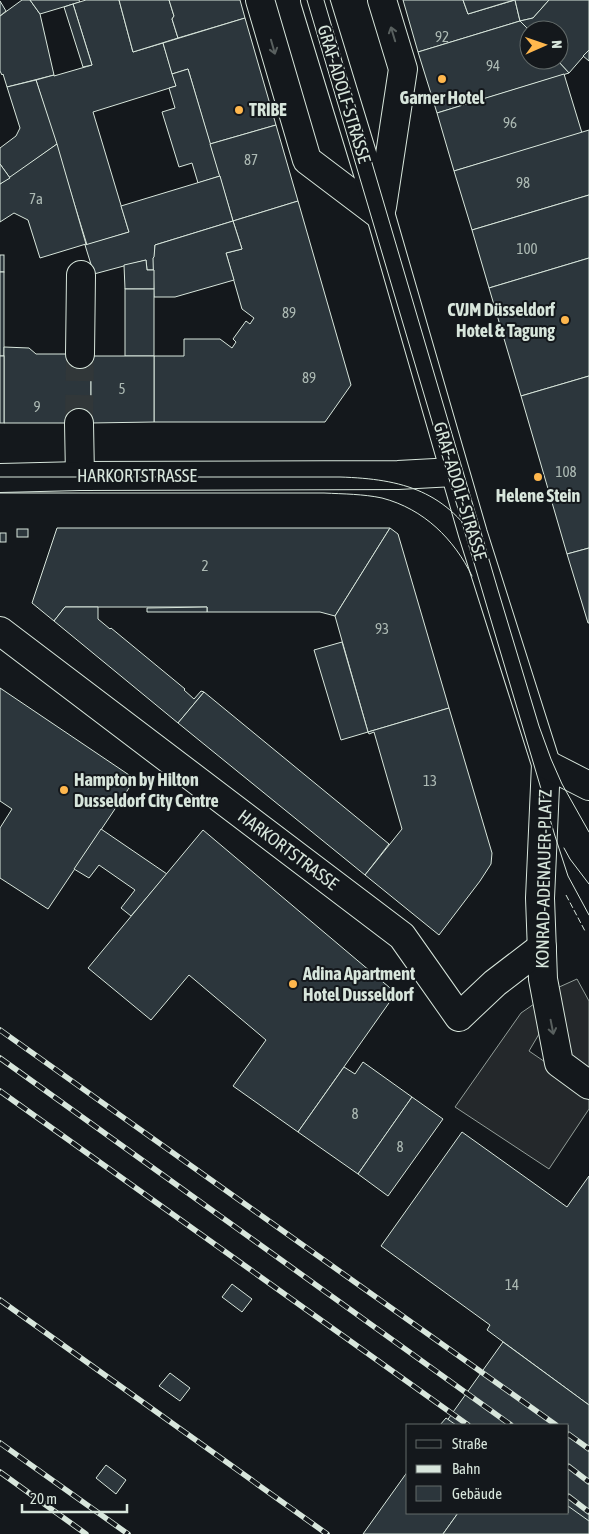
<svg xmlns="http://www.w3.org/2000/svg" width="589" height="1534" font-family="'Asap Condensed',sans-serif">
  <rect width="100%" height="100%" fill="#14181c"/>
  <!-- parking -->
  <polygon fill="#24282b" stroke="#939e99" points="577,979 589,1001 589,1075 542,1029 529,1051 589,1092 589,1109 549,1169 455,1107 521,1013 557,988"/>
  <!-- building -->
  <g fill="#2c363c" stroke="#d8e6dc">
    <polygon points="22,0 30,0 40,14 54,75 7,87 3,74 2,75 0,71 0,16"/>
    <polygon points="30,0 79,0 80,2 40,14"/>
    <polygon points="86,0 119,0 133,52 163,43 176,86 93,112 129,232 87,245 36,80 54,75 54,76 92,65 73,4"/>
    <polygon points="119,0 169,0 174,16 172,19 178,38 133,52"/>
    <polygon points="169,0 240,0 245,18 178,38 172,19 174,16"/>
    <polygon points="403,0 463,0 468,14 515,0 520,21 418,52"/>
    <polygon points="463,0 514,0 468,14"/>
    <polygon points="515,0 549,0 533,18 520,21"/>
    <polygon points="549,0 589,0 589,50 569,73 557,60 559,60 559,30 529,30 520,21 533,18"/>
    <polygon points="0,1 6,11 0,16"/>
    <polygon points="73,4 92,65 83,67 64,7"/>
    <polygon points="245,18 276,125 210,144 188,69 172,74 163,43"/>
    <polygon points="520,21 529,30 529,60 557,60 569,73 437,113 418,52"/>
    <polygon points="589,50 589,61 583,56"/>
    <polygon points="188,69 220,176 198,183 192,163 179,167 162,112 175,108 169,88 176,86 172,74"/>
    <polygon points="564,74 582,133 454,171 437,113"/>
    <polygon points="36,80 57,144 10,178 0,164 0,148 16,136 20,128 7,87"/>
    <polygon points="276,125 298,201 233,221 210,144"/>
    <polygon points="589,130 589,195 472,230 454,171"/>
    <polygon points="57,144 86,244 40,258 28,220 14,213 0,222 0,184"/>
    <polygon points="0,164 10,178 0,184"/>
    <polygon points="220,176 233,221 155,245 154,270 147,270 146,260 94,274 85,245 129,232 121,206"/>
    <polygon points="589,195 589,258 489,288 472,230"/>
    <polygon points="298,201 351,385 325,422 154,422 154,356 184,356 184,339 220,339 232,348 236,342 233,339 246,321 250,324 254,318 242,309 226,253 242,249 233,221"/>
    <polygon points="233,221 242,249 226,253 234,280 175,297 154,297 153,258 154,257 155,245"/>
    <rect x="0" y="255" width="4" height="17"/>
    <polygon points="589,258 589,376 521,396 489,288"/>
    <polygon points="146,260 147,270 154,270 154,289 125,289 124,265"/>
    <rect x="0" y="272" width="4" height="84"/>
    <rect x="125" y="289" width="29" height="67"/>
    <polygon points="4,347 29,348 36,354 80,354 91,356 91,423 4,423"/>
    <rect x="0" y="356" width="4" height="67"/>
    <polygon points="91,356 154,356 154,422 91,423"/>
    <polygon points="589,376 589,548 567,554 521,396"/>
    <polygon points="57,528 390,528 335,616 320,612 207,612 207,607 65,607 54,621 32,603"/>
    <polygon points="390,528 398,534 449,708 368,732 335,616"/>
    <rect x="17" y="529" width="11" height="8"/>
    <rect x="0" y="533" width="6" height="9"/>
    <polygon points="589,548 589,623 588,623 567,554"/>
    <polygon points="65,607 98,607 98,619 110,629 111,628 185,689 184,690 194,699 201,691 204,692 178,723 54,621"/>
    <polygon points="207,607 207,612 147,612 147,608"/>
    <polygon points="342,642 368,732 341,740 314,650"/>
    <polygon points="0,688 135,779 48,909 0,878 0,828 12,809 0,801"/>
    <polygon points="204,692 389,844 365,875 178,723"/>
    <polygon points="449,708 492,853 491,864 480,881 439,935 365,875 402,829 374,732 369,734 368,732"/>
    <polygon points="101,829 167,874 131,916 121,908 135,890 99,865 89,878 74,869"/>
    <polygon points="203,830 396,993 298,1132 233,1086 266,1040 189,975 151,1020 88,968"/>
    <polygon points="363,1062 412,1097 358,1174 298,1132 344,1067 355,1074"/>
    <polygon points="412,1097 443,1119 388,1196 358,1174"/>
    <polygon points="462,1132 567,1207 589,1176 589,1405 487,1330 490,1325 381,1246"/>
    <polygon points="232,1284 252,1299 242,1312 222,1297"/>
    <polygon points="503,1342 589,1405 589,1524 568,1509 568,1425 451,1425 446,1422"/>
    <polygon points="170,1373 190,1388 180,1401 159,1386"/>
    <polygon points="446,1418 456,1425 440,1425"/>
    <polygon points="106,1465 126,1480 116,1494 96,1478"/>
    <polygon points="408,1471 408,1513 458,1513 443,1534 363,1534"/>
    <polygon points="568,1506 589,1521 589,1534 443,1534 458,1513 568,1513"/>
  </g>
  <g fill="none" stroke-linecap="round" stroke-linejoin="round">
    <!-- minor-tunnel -->
    <polyline stroke="#313739" stroke-width="28" stroke-dasharray="28 14" stroke-linecap="butt" points="79,423 80,354"/>
    <defs>
      <g id="minor">
        <polyline points="260,0 307,160 381,216"/>
        <polyline points="315,0 381,216 473,534 546,764 540,898 543,979 559,1063 589,1085"/>
        <polyline points="382,207 403,69 382,0"/>
        <polyline points="80,354 81,275"/>
        <polyline points="79,423 80,476"/>
        <polyline points="0,478 80,476 398,475 454,472"/>
        <polyline points="0,631 402,936 459,1017 495,983 542,947"/>
        <polyline points="546,764 589,786"/>
      </g>
    </defs>
    <!-- minor casing -->
    <use href="#minor" stroke="#d8e6dc" stroke-width="30"/>
    <!-- minor -->
    <use href="#minor" stroke="#14181c" stroke-width="28"/>
    <!-- tram -->
    <g stroke="#d8e6dc" stroke-width="1">
      <polyline points="307,0 555,836 568,876 589,915"/>
      <polyline points="324,0 498,590 539,726 551,759 562,784 589,832"/>
      <path d="M0,477H340C403,479 447,491 481,548"/>
      <path d="M0,493H324C344,494 363,494 382,498C424,509 454,539 472,576"/>
      <polyline points="564,848 570,859 589,884"/>
    </g>
    <defs>
      <g id="rail">
        <polyline points="0,1030 556,1425"/>
        <polyline points="0,1058 511,1425"/>
        <polyline points="0,1091 468,1425"/>
        <polyline points="0,1300 327,1534"/>
        <polyline points="568,1434 589,1449"/>
        <polyline points="0,1443 128,1534"/>
        <polyline points="568,1466 589,1482"/>
        <polyline points="0,1472 86,1534"/>
        <polyline points="568,1496 589,1512"/>
      </g>
    </defs>
    <!-- rail casing -->
    <use href="#rail" stroke="#d8e6dc" stroke-width="5.5"/>
    <!-- rail -->
    <use href="#rail" stroke="#14181c" stroke-width="4" stroke-dasharray="11" stroke-linecap="butt"/>
    <!-- fence -->
    <polyline stroke="#d8e6dc" stroke-width="1" stroke-dasharray="6 2.5" stroke-linecap="butt" points="566,895 585,931"/>
  </g>
  <!-- one-way arrows -->
  <defs><path id="oneway-shaft" d="M-6 0H5M1.5-3L5.5 0L1.5 3" fill="none" stroke-width="1.6" stroke-linecap="round" stroke-linejoin="round" transform="scale(1.25)"/></defs>
  <g stroke="#59605f">
    <use href="#oneway-shaft" transform="translate(393 34) rotate(-107)"/>
    <use href="#oneway-shaft" transform="translate(273 47) rotate(74)"/>
    <use href="#oneway-shaft" transform="translate(552 1027) rotate(79)"/>
  </g>
  <!-- markers -->
  <g fill="#ffb74d" stroke="#14181c" stroke-width="2">
    <circle cx="442" cy="79" r="5"/>
    <circle cx="239" cy="110" r="5"/>
    <circle cx="565" cy="320" r="5"/>
    <circle cx="538" cy="477" r="5"/>
    <circle cx="64" cy="790" r="5"/>
    <circle cx="293" cy="984" r="5"/>
  </g>
  <g text-anchor="middle" stroke-width="4" stroke-linejoin="round" paint-order="stroke">
    <!-- number labels -->
    <g font-size="15" fill="#adbab4">
      <text x="442" y="42">92</text>
      <text x="493" y="71">94</text>
      <text x="510" y="128">96</text>
      <text x="251" y="165">87</text>
      <text x="523" y="188">98</text>
      <text x="36" y="204">7a</text>
      <text x="527" y="254">100</text>
      <text x="289" y="318">89</text>
      <text x="309" y="383">89</text>
      <text x="122" y="394">5</text>
      <text x="37" y="412">9</text>
      <text x="566" y="477">108</text>
      <text x="205" y="571">2</text>
      <text x="382" y="634">93</text>
      <text x="430" y="786">13</text>
      <text x="355" y="1119">8</text>
      <text x="400" y="1152">8</text>
      <text x="512" y="1290">14</text>
    </g>
    <!-- street labels -->
    <g font-size="18" fill="#d8e6dc" stroke="#14181c">
      <text transform="translate(344 94) rotate(73)" y="6">GRAF-ADOLF-STRASSE</text>
      <text x="137" y="482">HARKORTSTRASSE</text>
      <text transform="translate(460 491) rotate(73)" y="6">GRAF-ADOLF-STRASSE</text>
      <text transform="translate(288 850) rotate(37)" y="6">HARKORTSTRASSE</text>
      <text transform="translate(544 879) rotate(-89)" y="6">KONRAD-ADENAUER-PLATZ</text>
    </g>
    <!-- poi labels -->
    <g font-size="18" font-weight="bold" fill="#d8e6dc" stroke="#14181c" text-anchor="start">
      <text x="442" y="104" text-anchor="middle">Garner Hotel</text>
      <text x="249" y="116">TRIBE</text>
      <text x="555" y="316" text-anchor="end">CVJM Düsseldorf<tspan x="555" dy="21">Hotel &amp; Tagung</tspan></text>
      <text x="538" y="502" text-anchor="middle">Helene Stein</text>
      <text x="74" y="786">Hampton by Hilton<tspan x="74" dy="21">Dusseldorf City Centre</tspan></text>
      <text x="303" y="980">Adina Apartment<tspan x="303" dy="21">Hotel Dusseldorf</tspan></text>
    </g>
  </g>
  <!-- legend -->
  <rect x="406" y="1424" width="162" height="90" fill="#14181c" stroke="#626a69"/>
  <rect x="416" y="1440" width="25" height="8" fill="#14181c" stroke="#626a69"/>
  <text x="452" y="1449" font-size="15" fill="#d8e6dc">Straße</text>
  <rect x="416" y="1465" width="25" height="8" fill="#d8e6dc" stroke="#626a69"/>
  <text x="452" y="1474" font-size="15" fill="#d8e6dc">Bahn</text>
  <rect x="416" y="1486" width="25" height="15" fill="#2c363c" stroke="#626a69"/>
  <text x="452" y="1499" font-size="15" fill="#d8e6dc">Gebäude</text>
  <!-- north arrow -->
  <g transform="translate(544 45) rotate(88)"><circle r="24" fill="#14181c" stroke="#626a69"/>
  <path d="M0-4L9 19L0 12L-9 19Z" fill="#ffb74d"/>
  <text y="-8" font-size="14" font-weight="bold" text-anchor="middle" fill="#d8e6dc">N</text>
  </g>
  <!-- scale -->
  <path d="M22 1504v8h105v-8" fill="none" stroke="#d8e6dc" stroke-width="2.5"/>
  <text x="30" y="1504" font-size="15" fill="#d8e6dc" stroke="#14181c" stroke-width="4" paint-order="stroke">20 m</text>
</svg>
